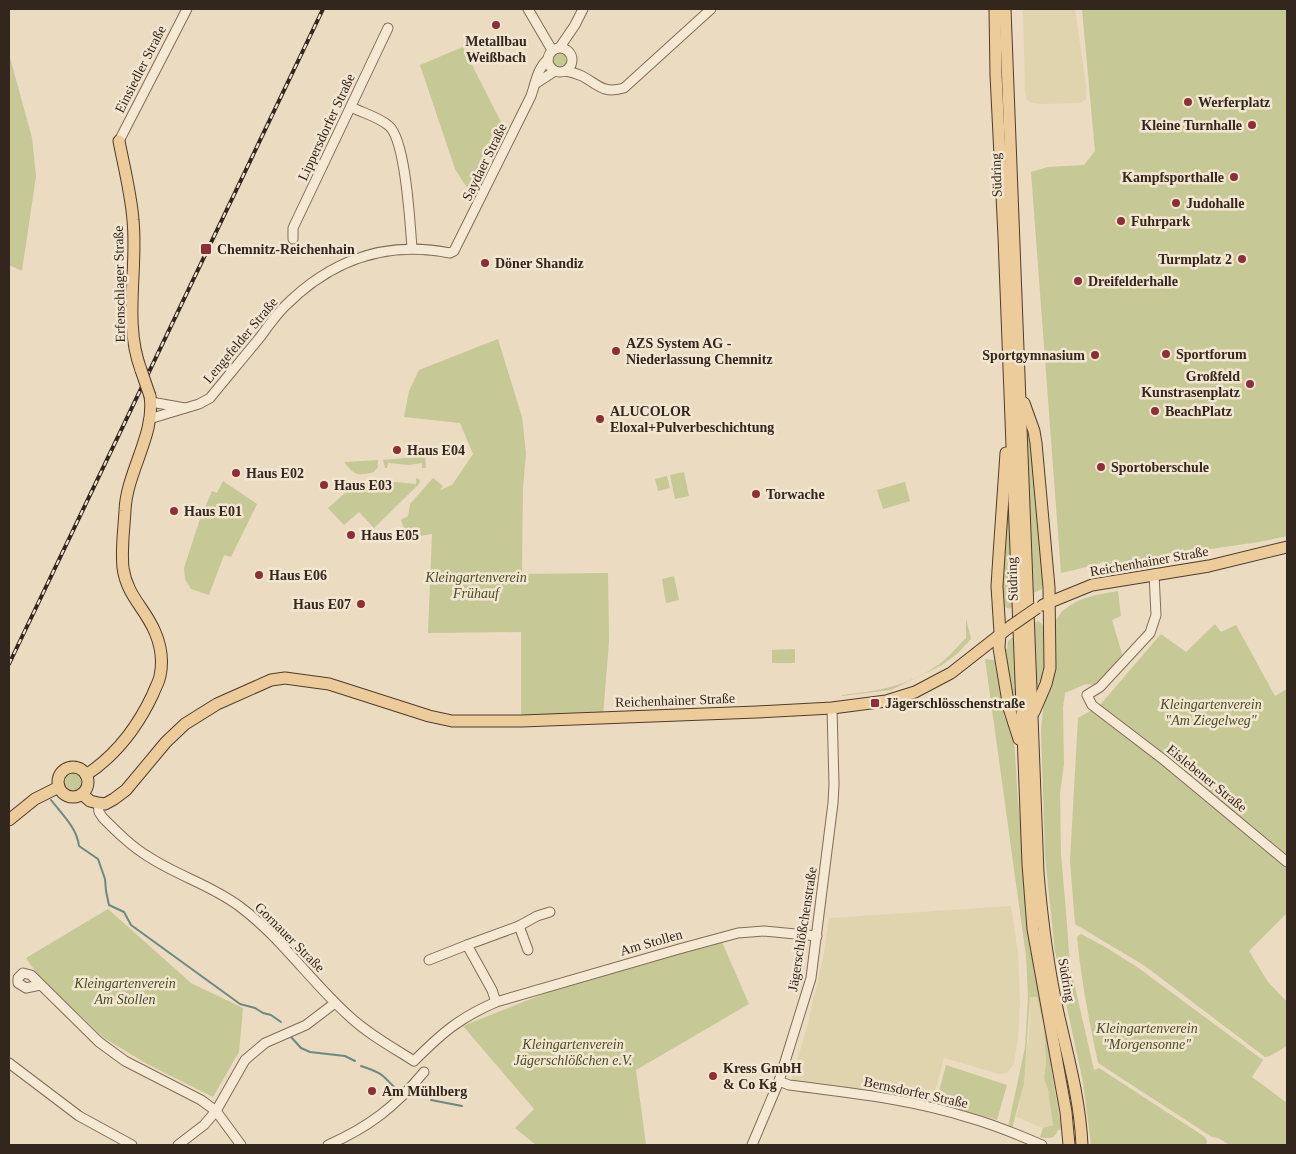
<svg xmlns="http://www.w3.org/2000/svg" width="1296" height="1154" font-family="'Times New Roman',serif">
  <rect width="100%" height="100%" fill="#ebdbc1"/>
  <!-- farmland -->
  <g fill="#e0d4af">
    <polygon points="1023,9 1075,9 1086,86 1086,99 1081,103 1041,104 1032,103 1027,100 1025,92"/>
    <polygon points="1011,906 1018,952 1020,1001 1018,1038 1014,1064 1007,1073 999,1074 944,1058 933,1099 791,1081 807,1027 823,958 829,918"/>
    <polygon points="1030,997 1038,997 1044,1027 1046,1062 1044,1078 1048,1090 1053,1125 1043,1128 1016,1117 1019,1106 1029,1035"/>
  </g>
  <!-- green -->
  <g fill="#c6c896">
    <polygon points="1082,9 1287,9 1287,536 1259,542 1148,558 1148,563 1107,568 1104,561 1099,564 1061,573 1031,172 1048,167 1084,165 1095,151"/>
    <polygon points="463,47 504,128 471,194 455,169 420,65"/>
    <circle cx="560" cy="60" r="7"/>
    <polygon points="9,54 32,138 36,176 22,271 9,265"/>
    <polygon points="498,339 522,417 526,453 523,488 522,574 608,573 609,641 603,716 521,720 521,632 428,633 432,534 420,536 409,542 401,520 408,516 410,504 433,478 443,486 440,490 452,485 473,454 460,423 404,417 409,391 419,370"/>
    <polygon points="1026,417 1030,429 1045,581 1043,581 1042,589 1031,594"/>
    <polygon points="425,456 426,468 422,468 422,463 409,465 388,463 387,468 385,468 383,460"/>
    <path d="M378,460V467L374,472C357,476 355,476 344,462Z"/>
    <polygon points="1009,471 1013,606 1009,609 1004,606 1000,568"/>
    <polygon points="684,472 689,496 675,499 670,475"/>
    <polygon points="667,476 670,488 658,491 655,479"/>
    <polygon points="416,478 420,480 419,484 374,528 359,512 344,525 328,508 360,480 361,484 386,481 416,484"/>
    <polygon points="223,481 257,504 231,557 224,555 209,595 191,589 185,579 184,568 199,522 212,491 217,493"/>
    <polygon points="905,482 910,501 883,509 877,490"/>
    <polygon points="674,576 679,600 666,603 662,579"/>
    <path d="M1118,591L1121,616L1112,620L1123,657L1096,685L1086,684L1065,693L1063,708L1064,764L1060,794L1061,854L1066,912L1070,965L1094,1070L1099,1068L1205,1137L1207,1141L1206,1145H1091L1083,1082L1055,952L1045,857L1041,730L1044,701L1055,671V621C1059,617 1060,612 1065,609C1079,597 1100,594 1118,591Z"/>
    <path d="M966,618L971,639L958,653L942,665L891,690L842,696V695C879,691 907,686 938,665C948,658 957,647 966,638Z"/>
    <polygon points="1038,621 1044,626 1046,670 1036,702 1032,624"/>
    <polygon points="1215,624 1221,632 1236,625 1275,696 1287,689 1287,856 1099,706 1161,634 1186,652"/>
    <polygon points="1013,637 1015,637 1019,722 1017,723 1004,649 1007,649 1008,641"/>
    <polygon points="795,649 795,663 772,663 772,650"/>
    <path d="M985,659L994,660L997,665L1004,716L1014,738L1018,802L1051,1050V1068L1061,1126L1060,1130H1058C1055,1139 1048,1139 1040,1137L1043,1128L1053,1125L1048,1090L1044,1078L1046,1062L1044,1027L1037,997H1030L1024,1083L1012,1129L1008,1127L1025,1047L1028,996L1026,956Z"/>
    <polygon points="1092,710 1162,761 1287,866 1287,913 1249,951 1268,982 1287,1002 1287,1046 1270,1056 1265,1057 1145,966 1075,924 1070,861 1078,718"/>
    <circle cx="73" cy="782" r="15"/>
    <polygon points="108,909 191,983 243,1008 239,1052 213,1097 147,1064 104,1038 38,975 26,958"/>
    <path d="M1081,934L1107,948L1137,967L1263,1060L1252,1077L1287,1103V1145H1230L1218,1138L1212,1137L1098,1063C1089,1021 1081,979 1077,937Z"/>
    <polygon points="722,942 749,1004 636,1070 646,1145 536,1145 515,1128 534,1109 463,1026 586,977"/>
    <polygon points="946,1065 1007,1085 997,1120 936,1103"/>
  </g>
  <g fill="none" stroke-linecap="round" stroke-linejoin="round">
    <!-- stream -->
    <g stroke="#6b8a80" stroke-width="2">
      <path d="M51,800C62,814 77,828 79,846L98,859L105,879L106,891L109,905L124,912L131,925L240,1004L255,1008L263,1013L271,1015L281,1022"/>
      <polyline points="291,1037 301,1048 310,1052 345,1056 355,1061"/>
      <path d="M361,1066C369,1069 377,1071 383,1076C389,1081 392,1086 398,1090"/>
      <polyline points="431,1100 462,1106"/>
    </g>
    <defs>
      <g id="minor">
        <polyline points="528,9 552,50"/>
        <polyline points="560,47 575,25 583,9"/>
        <circle cx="560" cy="60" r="12"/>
        <path d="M566,71C571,72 577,74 582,76C599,85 603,94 624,88L711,9"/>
        <polyline points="535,84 555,71"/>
        <path d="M351,107C363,113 379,117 389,126C406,141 410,224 412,248"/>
        <polyline points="119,141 187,9"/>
        <polyline points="293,239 293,228 388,28"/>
        <polyline points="151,402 185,408"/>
        <path d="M149,419L199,404L210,398C227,377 244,357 261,336C268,326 276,315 285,306C331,260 385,240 450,253L454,251L531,96C536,82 537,69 548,59"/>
        <polyline points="1154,574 1156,615 1150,633 1100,687 1087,695 1092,705 1164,760 1287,862"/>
        <path d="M98,803L99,812L103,818C117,832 132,847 149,857C178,876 211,885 239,906C281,937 310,981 349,1016C368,1034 392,1047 414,1061C442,1033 459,1018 496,1002L679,949L738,933L764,931L817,936"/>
        <polyline points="519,926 528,950"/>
        <polyline points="429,960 467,945"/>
        <polyline points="40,985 26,988 18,983 18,978 23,973 31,975 99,1042 125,1061 201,1100 216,1111 241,1145"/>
        <polyline points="496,1002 492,990 467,945 519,926 537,916 550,912"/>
        <polyline points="9,1063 79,1116 132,1145"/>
        <path d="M779,1081L789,1085C850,1093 911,1099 970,1118C995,1125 1019,1135 1042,1145"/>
        <polyline points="178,1145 204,1125 216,1111 245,1060 265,1043 306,1025 335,1003"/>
        <path d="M328,1145C369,1127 395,1107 424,1072"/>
        <polyline points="752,1145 779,1081 811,978 833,803 834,784 832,708"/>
      </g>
      <g id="major">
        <polyline points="995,9 996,75 1004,237 1028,864 1033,929 1066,1112 1069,1145"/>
        <path d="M1005,9L1038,873C1042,920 1048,967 1058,1013C1068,1057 1080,1100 1082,1145"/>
        <path d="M119,141C124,167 131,194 133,220C138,270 123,322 141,370"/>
        <polyline points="1024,403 1034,431 1036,443 1049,587 1050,668 1046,684 1034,712"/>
        <polyline points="1006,453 999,555 997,586 1000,633 999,648 1009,708 1019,739"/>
        <polyline points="1043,605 1092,585 1209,566 1287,547"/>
        <circle cx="73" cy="782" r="15"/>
        <path d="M86,775C115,756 138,726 153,694C155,688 159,682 160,676C163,662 161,646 155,632C145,608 127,596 123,568C121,549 124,529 125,511C126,473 156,434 150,396"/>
        <polyline points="82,794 90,801 98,803 105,804 114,799 126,790 166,742 185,724 217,704 271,680 285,678 329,684 429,716 452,721 522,721 757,712 832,708 886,701 915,692 951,673 1011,626"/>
        <polyline points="9,820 35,799 59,787"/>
      </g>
    </defs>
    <!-- minor casing -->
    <use href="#minor" stroke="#836c5a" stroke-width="11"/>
    <!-- major casing -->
    <use href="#major" stroke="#503b2e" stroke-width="13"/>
    <!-- minor -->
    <use href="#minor" stroke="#f6e9d3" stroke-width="9"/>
    <!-- major -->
    <use href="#major" stroke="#eccc9a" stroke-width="11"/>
    <defs>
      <polyline id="rail" points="9,664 323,9"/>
    </defs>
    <!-- rail casing -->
    <use href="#rail" stroke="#33261d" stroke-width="4"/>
    <!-- rail -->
    <use href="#rail" stroke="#f3e6d0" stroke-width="2" stroke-dasharray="5.5" stroke-linecap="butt"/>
    <defs>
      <g id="major-bridge">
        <polyline points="141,370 150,396"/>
        <polyline points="1011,626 1037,608"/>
      </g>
    </defs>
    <!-- major-bridge casing -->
    <use href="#major-bridge" stroke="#503b2e" stroke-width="13" stroke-linecap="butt"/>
    <!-- major-bridge -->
    <use href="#major-bridge" stroke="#eccc9a" stroke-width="11"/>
  </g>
  <!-- markers -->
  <g fill="#8e2e36" stroke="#f3e6d0" stroke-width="2">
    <circle cx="496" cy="25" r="5"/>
    <circle cx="1188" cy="102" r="5"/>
    <circle cx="1252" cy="125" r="5"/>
    <circle cx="1234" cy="177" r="5"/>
    <circle cx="1176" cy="203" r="5"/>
    <circle cx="1121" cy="221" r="5"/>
    <rect x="200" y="243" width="12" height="12" rx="2.5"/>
    <circle cx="1242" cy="259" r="5"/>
    <circle cx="485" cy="263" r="5"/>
    <circle cx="1078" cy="281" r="5"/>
    <circle cx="616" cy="351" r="5"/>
    <circle cx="1166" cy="354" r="5"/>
    <circle cx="1095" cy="355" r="5"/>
    <circle cx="1250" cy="384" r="5"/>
    <circle cx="1155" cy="411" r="5"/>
    <circle cx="600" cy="419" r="5"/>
    <circle cx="397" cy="450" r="5"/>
    <circle cx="1101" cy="467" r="5"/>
    <circle cx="236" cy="473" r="5"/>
    <circle cx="324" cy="485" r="5"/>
    <circle cx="756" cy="494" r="5"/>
    <circle cx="174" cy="511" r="5"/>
    <circle cx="351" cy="535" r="5"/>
    <circle cx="259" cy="575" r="5"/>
    <circle cx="361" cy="604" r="5"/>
    <rect x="870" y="698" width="10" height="10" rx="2.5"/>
    <circle cx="713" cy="1076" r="5"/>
    <circle cx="372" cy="1091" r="5"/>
  </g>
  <g text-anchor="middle" stroke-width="5" stroke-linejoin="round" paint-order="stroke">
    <!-- poi labels -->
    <g font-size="14" font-weight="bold" fill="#33261d" stroke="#f3e6d0" text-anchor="start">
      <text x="496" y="46" text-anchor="middle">Metallbau<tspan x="496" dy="16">Weißbach</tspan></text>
      <text x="1198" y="107">Werferplatz</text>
      <text x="1242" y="130" text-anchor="end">Kleine Turnhalle</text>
      <text x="1224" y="182" text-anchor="end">Kampfsporthalle</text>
      <text x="1186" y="208">Judohalle</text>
      <text x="1131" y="226">Fuhrpark</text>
      <text x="217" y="254">Chemnitz-Reichenhain</text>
      <text x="1232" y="264" text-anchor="end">Turmplatz 2</text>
      <text x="495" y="268">Döner Shandiz</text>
      <text x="1088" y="286">Dreifelderhalle</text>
      <text x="626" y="348">AZS System AG -<tspan x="626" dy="16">Niederlassung Chemnitz</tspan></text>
      <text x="1176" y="359">Sportforum</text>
      <text x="1085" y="360" text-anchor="end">Sportgymnasium</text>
      <text x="1240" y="381" text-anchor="end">Großfeld<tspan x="1240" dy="16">Kunstrasenplatz</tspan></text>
      <text x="610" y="416">ALUCOLOR<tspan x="610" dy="16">Eloxal+Pulverbeschichtung</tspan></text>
      <text x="1165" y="416">BeachPlatz</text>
      <text x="407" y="455">Haus E04</text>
      <text x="1111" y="472">Sportoberschule</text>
      <text x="246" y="478">Haus E02</text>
      <text x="334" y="490">Haus E03</text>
      <text x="766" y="499">Torwache</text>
      <text x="184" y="516">Haus E01</text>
      <text x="361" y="540">Haus E05</text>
      <text x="269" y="580">Haus E06</text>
      <text x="351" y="609" text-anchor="end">Haus E07</text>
      <text x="885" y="708">Jägerschlösschenstraße</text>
      <text x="723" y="1073">Kress GmbH<tspan x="723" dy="16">&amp; Co Kg</tspan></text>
      <text x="382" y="1096">Am Mühlberg</text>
    </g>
    <!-- street labels -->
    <g font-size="14" fill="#33261d" stroke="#f3e6d0">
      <text transform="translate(140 69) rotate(-63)" y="5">Einsiedler Straße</text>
      <text transform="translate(326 127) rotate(-65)" y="5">Lippersdorfer Straße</text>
      <text transform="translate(484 162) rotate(-64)" y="5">Saydaer Straße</text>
      <text transform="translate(996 175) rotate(-92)" y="5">Südring</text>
      <text transform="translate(119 284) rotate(-91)" y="5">Erfenschlager Straße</text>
      <text transform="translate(240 340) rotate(-50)" y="5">Lengefelder Straße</text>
      <text transform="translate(1149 561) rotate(-10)" y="5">Reichenhainer Straße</text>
      <text transform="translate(1012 579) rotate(-92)" y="5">Südring</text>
      <text transform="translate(675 700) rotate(-2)" y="5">Reichenhainer Straße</text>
      <text transform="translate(1207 778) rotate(39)" y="5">Eislebener Straße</text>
      <text transform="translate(802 929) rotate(-81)" y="5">Jägerschlößchenstraße</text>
      <text transform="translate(290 937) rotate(45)" y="5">Gornauer Straße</text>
      <text transform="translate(651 942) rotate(-16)" y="5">Am Stollen</text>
      <text transform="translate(1067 980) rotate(80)" y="5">Südring</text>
      <text transform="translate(916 1092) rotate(12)" y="5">Bernsdorfer Straße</text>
    </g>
    <!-- park labels -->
    <g font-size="14" font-style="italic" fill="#474e25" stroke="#f3e6d0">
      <text x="476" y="582">Kleingartenverein<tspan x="476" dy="16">Frühauf</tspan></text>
      <text x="1211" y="709">Kleingartenverein<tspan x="1211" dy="16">"Am Ziegelweg"</tspan></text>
      <text x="125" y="988">Kleingartenverein<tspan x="125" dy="16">Am Stollen</tspan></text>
      <text x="1147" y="1033">Kleingartenverein<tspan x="1147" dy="16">"Morgensonne"</tspan></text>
      <text x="573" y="1049">Kleingartenverein<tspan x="573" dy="16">Jägerschlößchen e.V.</tspan></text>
    </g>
  </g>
  <!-- border -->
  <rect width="1296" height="1154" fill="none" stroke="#33261d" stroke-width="20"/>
</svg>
